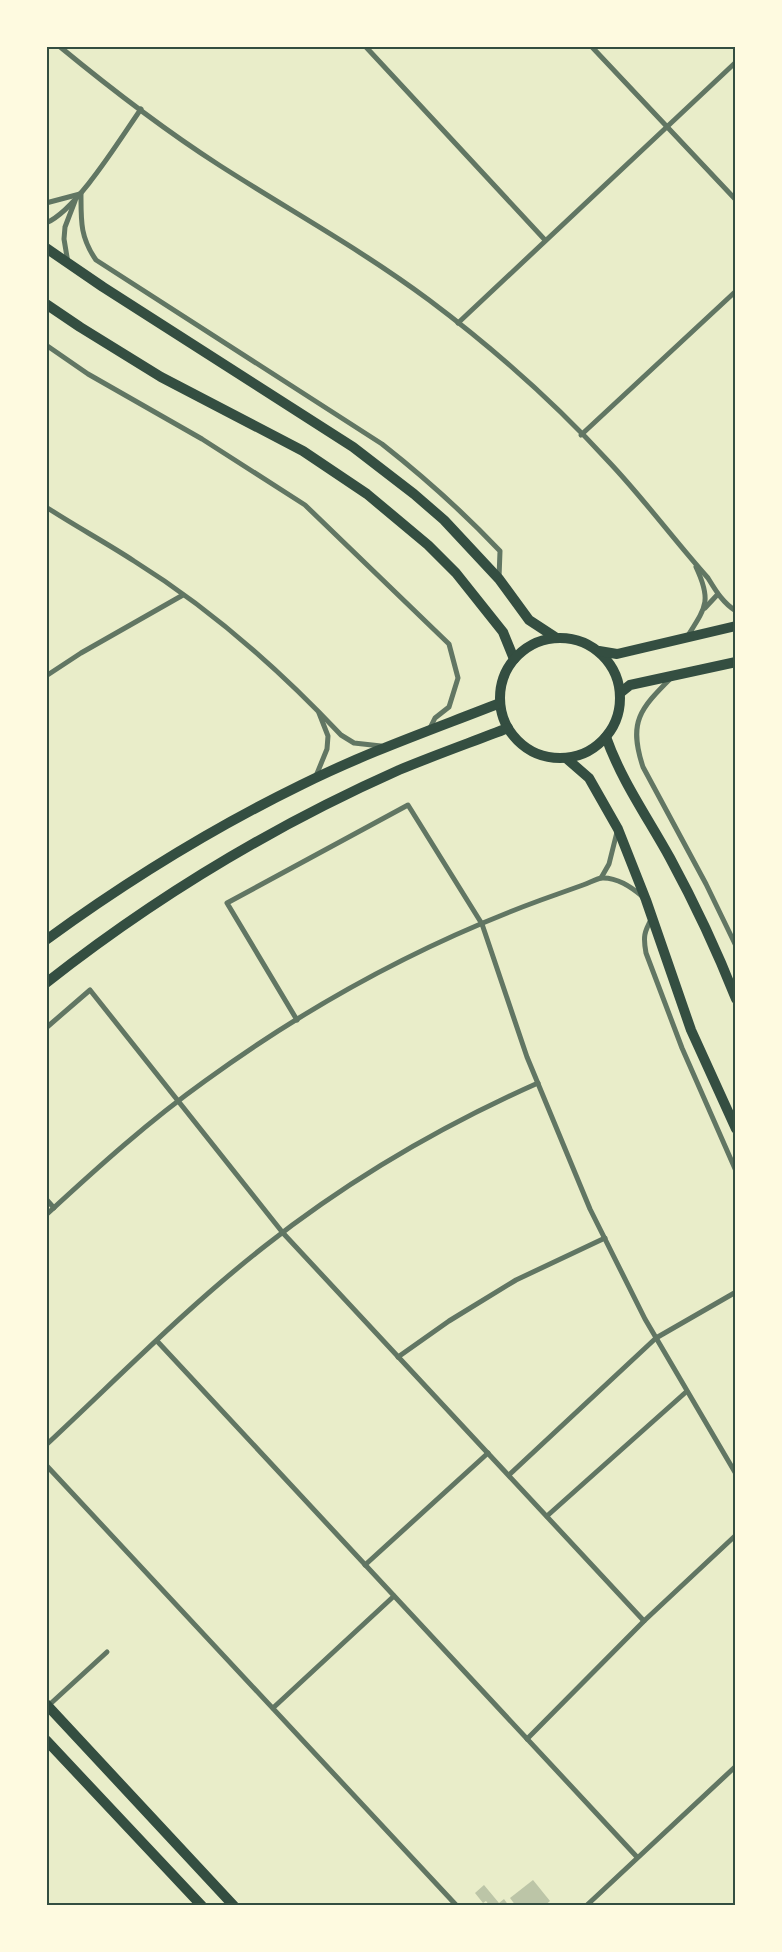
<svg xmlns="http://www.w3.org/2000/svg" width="782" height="1952" font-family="Lora,serif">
  <rect width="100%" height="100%" fill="#e9edc9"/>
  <!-- building -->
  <g fill="#bcc5a7">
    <polygon points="533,1880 550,1901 544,1906 516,1906 510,1898"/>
    <polygon points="484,1885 499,1903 504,1899 509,1906 490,1906 486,1901 483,1903 475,1893"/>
  </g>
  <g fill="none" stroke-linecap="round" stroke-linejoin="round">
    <!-- minor -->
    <g stroke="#617663" stroke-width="5">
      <path d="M59,46C110,88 163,129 219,165C289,210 362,250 429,300C493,348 555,403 609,462C644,499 674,540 708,578C716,591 723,603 736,611"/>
      <polyline points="365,46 545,240"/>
      <polyline points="591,46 736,200"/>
      <path d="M81,193C81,221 80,237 96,260L382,444C424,477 463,512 500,551L499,578"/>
      <polyline points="46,203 80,194"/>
      <path d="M46,223C77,210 120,139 141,109"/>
      <polyline points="68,263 64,239 65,227 75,201"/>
      <polyline points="458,323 736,62"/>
      <polyline points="46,345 88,374 202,439 305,505 449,644 458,678 449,707 435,718 430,728"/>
      <polyline points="581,435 736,291"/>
      <path d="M46,507C75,526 105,542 134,561C211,609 279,669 341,735L354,743L381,746"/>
      <polyline points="705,608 718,594"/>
      <path d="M687,637C706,607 712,601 696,567"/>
      <polyline points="46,676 81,653 183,595"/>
      <path d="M671,678C640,709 628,722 643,767L706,884L736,946"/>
      <polyline points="316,776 327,749 328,736 319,713"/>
      <polyline points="601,878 609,864 617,832"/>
      <path d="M652,918C644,932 643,937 646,953L682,1048L736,1171"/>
      <polyline points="297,1020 227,903 408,805 482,924 527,1057 590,1209 645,1319 736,1474"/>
      <polyline points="46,1028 90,990 283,1233 644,1621"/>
      <polyline points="46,1199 54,1208"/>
      <path d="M46,1215C97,1168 149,1121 205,1081C308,1006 421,944 541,900C555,895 569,890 583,885C589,883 596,879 601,878C617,877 631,887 642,896"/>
      <polyline points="157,1341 637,1857"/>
      <polyline points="398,1357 449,1321 516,1280 605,1238"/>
      <path d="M46,1445C118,1378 187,1307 265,1246C350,1179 439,1127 538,1083"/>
      <polyline points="46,1465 457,1906"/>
      <polyline points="509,1475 656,1338 736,1292"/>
      <polyline points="547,1516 686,1392"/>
      <polyline points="365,1565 488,1453"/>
      <polyline points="48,1706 107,1652"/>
      <polyline points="273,1708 394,1596"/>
      <polyline points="527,1739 644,1621 736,1535"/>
      <polyline points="586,1906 736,1766"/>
    </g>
    <!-- secondary -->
    <g stroke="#344e41" stroke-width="10">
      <polyline points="46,248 103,287 353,447 414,494 444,520 499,579 529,620 555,637"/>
      <polyline points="46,304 80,327 161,377 303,451 367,494 428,545 456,573 503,632 514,659"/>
      <circle cx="560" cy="698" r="60"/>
      <polyline points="599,651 617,654 736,626"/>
      <polyline points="620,693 630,685 736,662"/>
      <path d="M606,737C621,780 648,818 670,858C695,904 717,951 736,999"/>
      <polyline points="566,758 589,778 618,829 646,900 691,1030 736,1129"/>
      <path d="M46,940C127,881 211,829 301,785C365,753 434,729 500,703"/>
      <path d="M46,983C154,898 273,826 399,770C435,755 472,742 508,728"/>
      <polyline points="46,1704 234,1906"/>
      <polyline points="46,1740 202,1906"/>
    </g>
  </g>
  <!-- border -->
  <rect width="782" height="1952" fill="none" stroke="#fefae0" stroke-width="95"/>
  <rect x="48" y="48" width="686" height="1856" fill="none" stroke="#344e41" stroke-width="2"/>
</svg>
